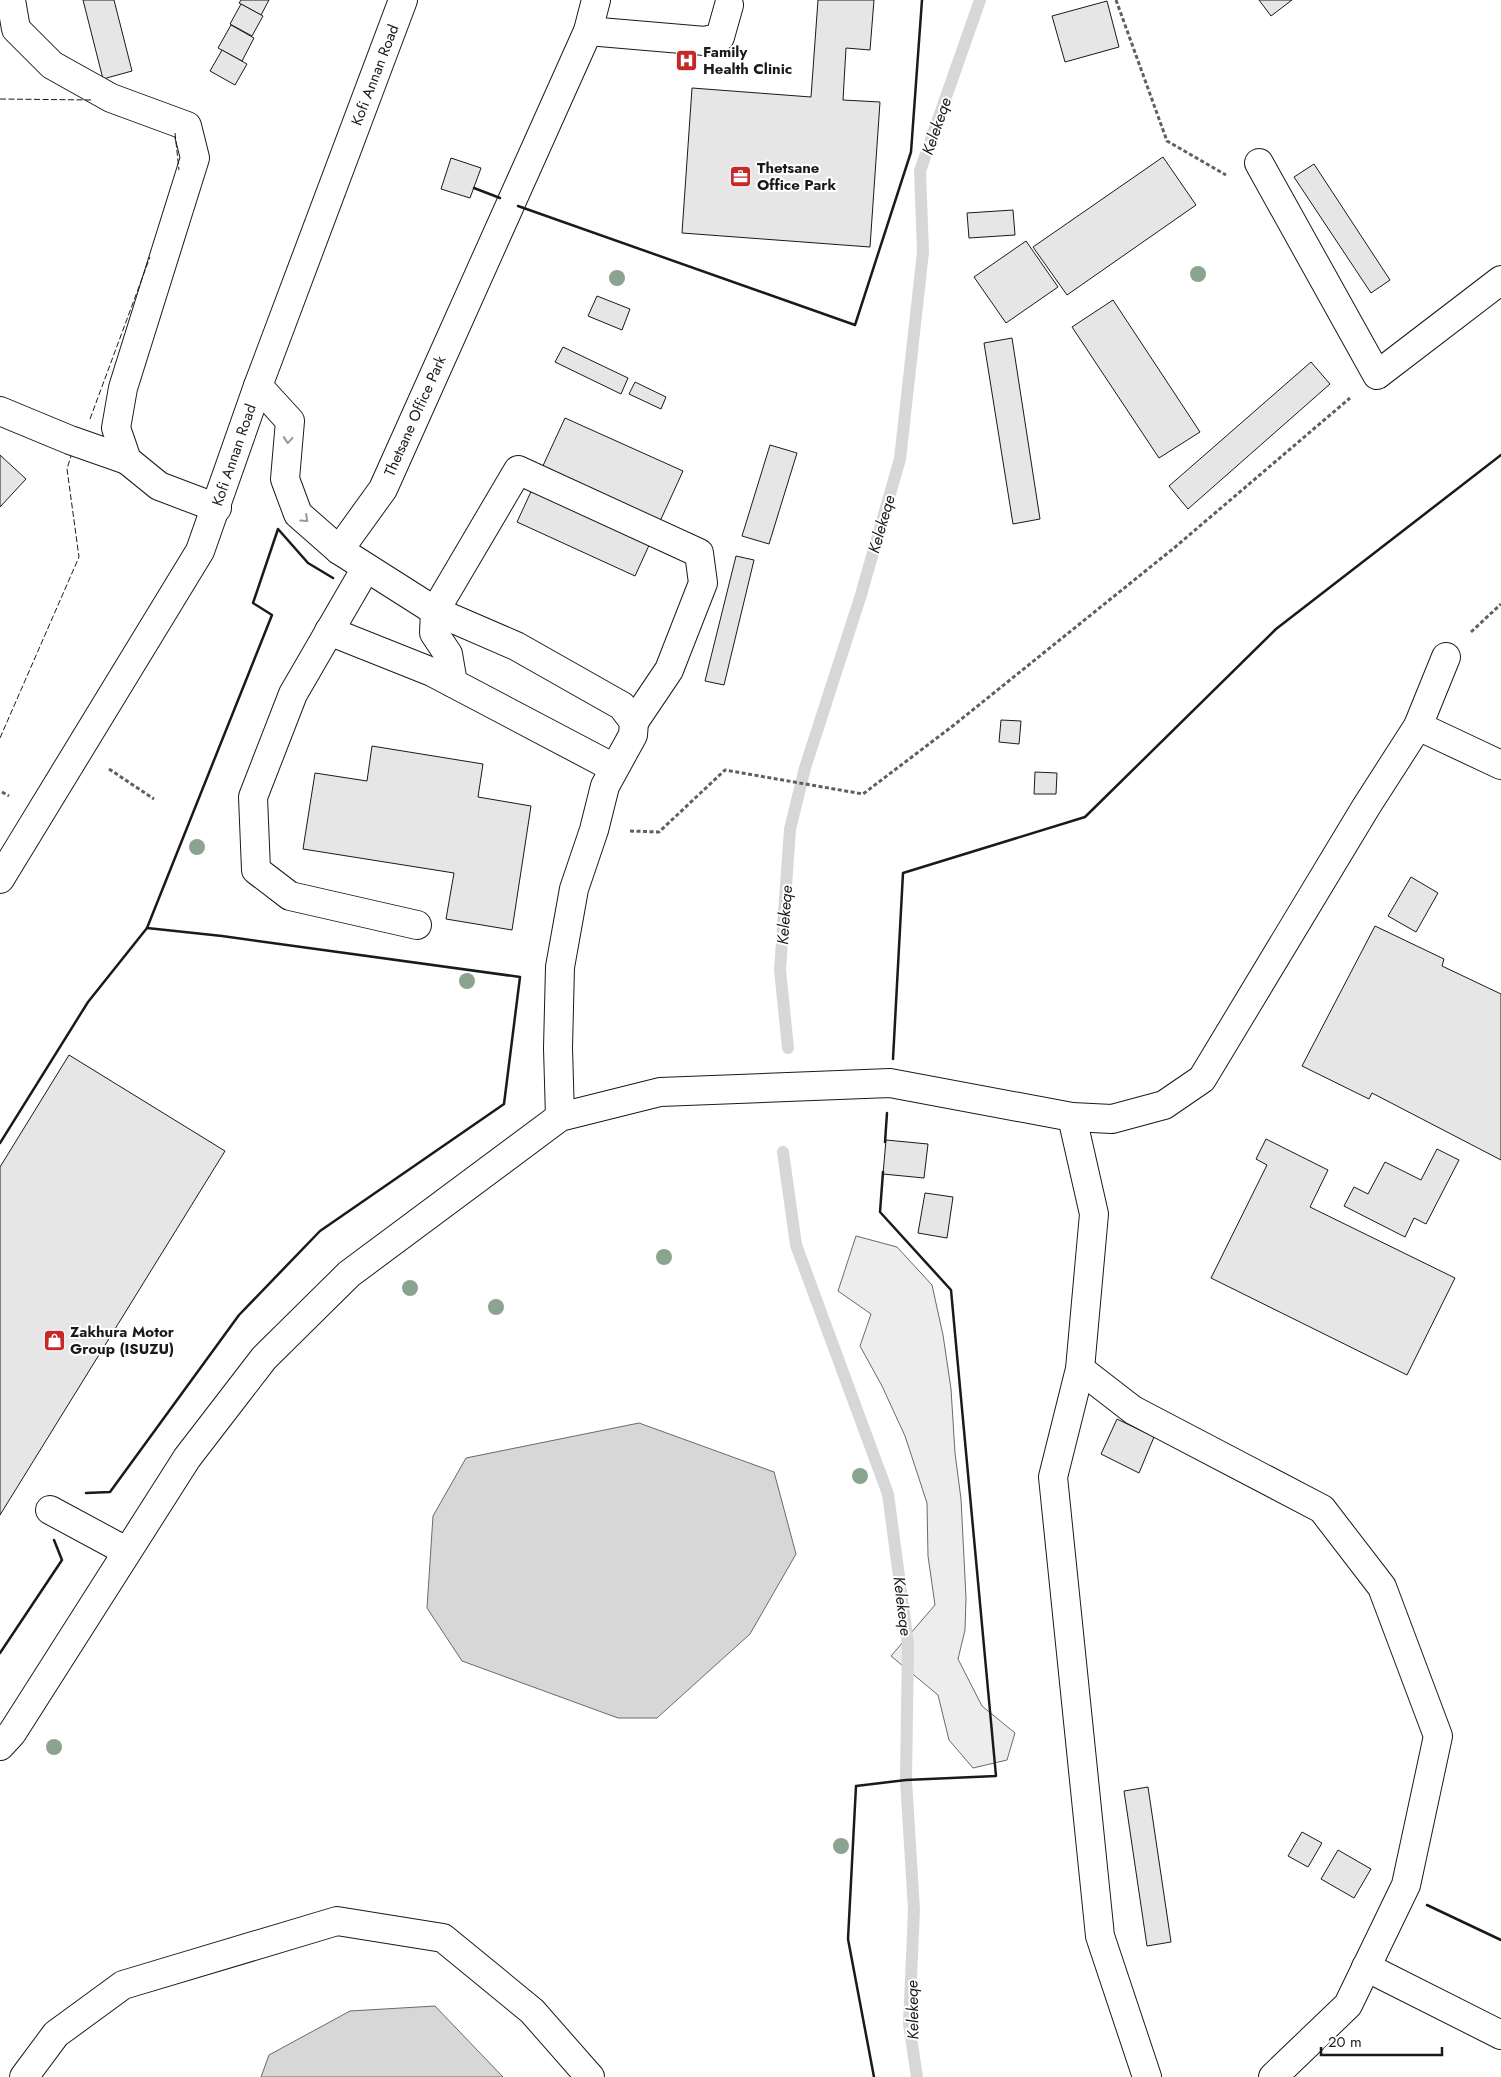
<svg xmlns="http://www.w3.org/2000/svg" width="1501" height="2077" font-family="Jost,sans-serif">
  <rect width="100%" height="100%" fill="#fff"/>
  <!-- built -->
  <polygon fill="#ededed" stroke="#6a6a6a" points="856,1236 897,1247 932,1285 943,1335 951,1389 955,1453 961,1499 966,1598 965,1630 958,1659 982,1706 1015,1733 1007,1760 973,1768 949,1740 938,1695 891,1656 935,1605 928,1556 927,1503 905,1436 882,1386 860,1346 871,1314 838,1291"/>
  <!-- water -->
  <g fill="#d7d7d7" stroke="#6a6a6a">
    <polygon points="639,1423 774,1472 796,1554 750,1634 657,1718 618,1718 462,1661 427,1608 433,1516 466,1458"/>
    <polygon points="435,2006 503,2077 261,2077 269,2055 350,2011"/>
  </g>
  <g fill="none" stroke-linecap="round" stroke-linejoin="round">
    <!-- stream -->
    <g stroke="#d7d7d7" stroke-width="12">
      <polyline points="788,1048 780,970 790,829 805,768 860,598 900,459 923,252 920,171 980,0"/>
      <polyline points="783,1152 796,1245 888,1494 908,1644 906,1780 914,1910 909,2024 917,2077"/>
    </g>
  </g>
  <!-- building -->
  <g fill="#e6e6e6" stroke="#1a1a1a">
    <polygon points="83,0 114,0 132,71 103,79"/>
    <polygon points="241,0 269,0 261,15 239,3"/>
    <polygon points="818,0 874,0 870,50 846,48 843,100 880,102 870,247 682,233 692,88 811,97"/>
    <polygon points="1259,0 1292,0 1271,16"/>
    <polygon points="1107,1 1119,47 1065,62 1052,16"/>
    <polygon points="241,4 263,16 252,36 230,24"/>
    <polygon points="231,25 254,38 242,61 218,48"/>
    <polygon points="222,50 247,64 235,85 210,71"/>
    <polygon points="1163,157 1196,205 1067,295 1033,247"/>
    <polygon points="451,158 481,168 470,198 441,189"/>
    <polygon points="1314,164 1390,280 1371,293 1294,177"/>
    <polygon points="1013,210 1015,235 969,238 967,213"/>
    <polygon points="1026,241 1058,287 1006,323 974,277"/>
    <polygon points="597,296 630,309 622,330 588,316"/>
    <polygon points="1113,300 1200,432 1159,458 1072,327"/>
    <polygon points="1012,338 1040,519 1013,524 984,343"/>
    <polygon points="563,347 628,378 621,394 555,362"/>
    <polygon points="1311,362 1330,384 1188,509 1169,486"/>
    <polygon points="635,382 666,397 661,409 629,394"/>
    <polygon points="565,418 683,471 635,576 517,522"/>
    <polygon points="770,445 797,453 769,544 742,536"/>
    <polygon points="0,455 26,479 0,507"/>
    <polygon points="736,556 754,560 724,685 705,681"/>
    <polygon points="1001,720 1021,721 1019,744 999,742"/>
    <polygon points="372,746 483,764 478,797 531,806 512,930 446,919 454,873 303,849 315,773 367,781"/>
    <polygon points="1035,772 1057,773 1056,794 1034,794"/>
    <polygon points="1411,877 1438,893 1416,932 1388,916"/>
    <polygon points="1375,926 1444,959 1442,966 1501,994 1501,1160 1372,1093 1369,1099 1302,1066"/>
    <polygon points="69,1055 225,1151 0,1515 0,1167"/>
    <polygon points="1266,1139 1328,1170 1310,1207 1455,1278 1407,1375 1211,1278 1267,1165 1256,1159"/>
    <polygon points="886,1140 928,1144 924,1178 883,1174"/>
    <polygon points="1437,1149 1459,1160 1426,1224 1414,1218 1405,1237 1344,1206 1354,1187 1368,1194 1385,1162 1421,1180"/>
    <polygon points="925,1193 953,1197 947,1238 918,1233"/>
    <polygon points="1117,1419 1154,1437 1139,1473 1101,1454"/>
    <polygon points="1148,1787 1171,1942 1147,1946 1124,1791"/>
    <polygon points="1302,1832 1322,1843 1308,1867 1288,1856"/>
    <polygon points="1338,1850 1371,1869 1354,1898 1321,1879"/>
  </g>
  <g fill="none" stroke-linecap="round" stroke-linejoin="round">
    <defs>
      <g id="minor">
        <polyline points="11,0 16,29 52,65 111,98 187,126 195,158 123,388 116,428 127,460 159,486 217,508"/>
        <polyline points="588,31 705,41 720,37 729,5"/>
        <polyline points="1259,163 1377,375 1501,280"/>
        <polyline points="258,386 290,421 285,479 298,514 339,550 435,611 516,646 622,706 634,722 633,735 605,786 594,830 574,889 560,967 558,1048 560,1117"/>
        <polyline points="0,411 70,440 127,460"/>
        <polyline points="339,550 383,489 588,31 596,0"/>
        <polyline points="366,568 293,694 253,797 256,870 290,896 417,925"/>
        <polyline points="329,631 432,672 614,768"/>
        <polyline points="453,683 448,654 434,633 435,611 518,470 699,553 703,583 669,670 634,722"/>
        <polyline points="1418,726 1501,765"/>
        <polyline points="1072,1117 1094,1214 1080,1369 1053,1477 1100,1936 1147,2077"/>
        <polyline points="1080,1369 1133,1410 1322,1509 1382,1587 1438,1736 1406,1885 1348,2005 1273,2077"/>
        <polyline points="50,1510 126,1551"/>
        <polyline points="0,1746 12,1733 187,1458 264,1358 349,1274 560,1117 660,1092 890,1083 1072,1117 1112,1119 1164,1105 1202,1079 1366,807 1418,726 1446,657"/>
        <polyline points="1366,1967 1501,2035"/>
        <polyline points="24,2077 56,2034 123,1985 337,1921 443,1938 532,2011 590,2077"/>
      </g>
      <polyline id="major" points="0,879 200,551 258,386 403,0"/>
    </defs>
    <!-- minor casing -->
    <use href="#minor" stroke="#1a1a1a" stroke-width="30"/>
    <!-- major casing -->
    <use href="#major" stroke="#1a1a1a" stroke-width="30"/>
    <!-- path -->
    <g stroke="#5f5f5f" stroke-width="3" stroke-dasharray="4 2.5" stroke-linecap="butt">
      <polyline points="1116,0 1167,141 1226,175"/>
      <polyline points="1471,632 1501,604"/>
      <polyline points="109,769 154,799"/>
      <polyline points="2,792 9,796"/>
      <polyline points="630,831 659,832 725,770 863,794 954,725 1174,548 1350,398"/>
    </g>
    <!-- minor -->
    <use href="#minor" stroke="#fff" stroke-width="28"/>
    <!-- major -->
    <use href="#major" stroke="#fff" stroke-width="28"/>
    <!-- fence -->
    <g stroke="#1a1a1a" stroke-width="1" stroke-dasharray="6 2.5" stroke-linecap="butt">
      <polyline points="0,99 92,100"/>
      <polyline points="175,133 179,170"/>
      <polyline points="90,419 150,257"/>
      <polyline points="0,738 79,557 67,469 71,456"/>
    </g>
    <!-- wall -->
    <g stroke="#1a1a1a" stroke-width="2.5">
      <polyline points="474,188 500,198"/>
      <polyline points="518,206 855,325 911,152 922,0"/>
      <polyline points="147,928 272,615 253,603 278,529 308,563 333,578"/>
      <polyline points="893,1059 903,873 1085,817 1276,629 1501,455"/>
      <polyline points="885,1142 887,1113"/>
      <polyline points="0,1143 88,1002 147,928 222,936 520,977 504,1104 320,1231 239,1315 110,1492 86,1493"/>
      <polyline points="0,1653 62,1560 54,1540"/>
      <polyline points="1427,1905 1501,1940"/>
      <polyline points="874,2077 848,1939 856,1786 906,1780 996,1776 951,1290 880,1212 883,1172"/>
    </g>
  </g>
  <!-- trees -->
  <g fill="#8aa48f">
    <circle cx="1198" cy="274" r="8"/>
    <circle cx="617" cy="278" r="8"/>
    <circle cx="197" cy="847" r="8"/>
    <circle cx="467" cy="981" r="8"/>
    <circle cx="664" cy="1257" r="8"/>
    <circle cx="410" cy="1288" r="8"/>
    <circle cx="496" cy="1307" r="8"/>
    <circle cx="860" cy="1476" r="8"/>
    <circle cx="54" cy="1747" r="8"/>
    <circle cx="841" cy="1846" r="8"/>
  </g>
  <!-- one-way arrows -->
  <defs><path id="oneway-chevron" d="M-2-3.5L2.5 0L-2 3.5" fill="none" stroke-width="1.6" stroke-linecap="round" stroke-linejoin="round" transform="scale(1.25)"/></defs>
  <g stroke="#989898">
    <use href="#oneway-chevron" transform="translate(288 440) rotate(95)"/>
    <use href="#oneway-chevron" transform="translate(305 519) rotate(42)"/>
  </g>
  <!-- icons -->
  <defs>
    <symbol id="hospital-square" viewBox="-11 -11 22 22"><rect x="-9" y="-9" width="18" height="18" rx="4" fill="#c62828" stroke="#fff"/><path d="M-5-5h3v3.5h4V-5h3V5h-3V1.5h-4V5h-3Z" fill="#fff"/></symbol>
    <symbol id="office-square" viewBox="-11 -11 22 22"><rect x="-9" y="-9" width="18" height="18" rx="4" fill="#c62828" stroke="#fff"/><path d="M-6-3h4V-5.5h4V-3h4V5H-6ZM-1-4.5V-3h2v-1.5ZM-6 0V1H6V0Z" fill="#fff"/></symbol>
    <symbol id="shop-square" viewBox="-11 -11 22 22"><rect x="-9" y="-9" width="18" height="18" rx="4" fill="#c62828" stroke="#fff"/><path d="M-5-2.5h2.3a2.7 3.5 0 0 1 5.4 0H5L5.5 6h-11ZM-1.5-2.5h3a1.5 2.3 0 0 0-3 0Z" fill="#fff"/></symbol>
  </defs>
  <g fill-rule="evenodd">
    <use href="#hospital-square" x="674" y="48" width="25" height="25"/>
    <use href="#office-square" x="728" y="164" width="25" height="25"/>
    <use href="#shop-square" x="42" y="1328" width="25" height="25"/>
  </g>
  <g text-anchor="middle" stroke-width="4" stroke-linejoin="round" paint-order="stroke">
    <!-- poi labels -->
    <g font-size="15" font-weight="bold" fill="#1a1a1a" stroke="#fff" text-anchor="start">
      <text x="703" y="57">Family<tspan x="703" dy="17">Health Clinic</tspan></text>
      <text x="757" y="173">Thetsane<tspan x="757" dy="17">Office Park</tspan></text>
      <text x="70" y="1337">Zakhura Motor<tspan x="70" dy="17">Group (ISUZU)</tspan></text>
    </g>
    <!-- street labels -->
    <g font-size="15" fill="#1a1a1a" stroke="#fff">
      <text transform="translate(375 75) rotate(-69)" y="5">Kofi Annan Road</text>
      <text transform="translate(415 416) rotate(-66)" y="5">Thetsane Office Park</text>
      <text transform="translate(234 455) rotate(-71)" y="5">Kofi Annan Road</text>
    </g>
    <!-- water labels -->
    <g font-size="16" font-style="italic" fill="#1a1a1a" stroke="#fff">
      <text transform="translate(936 126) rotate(-71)" y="6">Kelekeqe</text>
      <text transform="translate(881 524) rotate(-74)" y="6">Kelekeqe</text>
      <text transform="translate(784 915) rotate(-86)" y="6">Kelekeqe</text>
      <text transform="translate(903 1606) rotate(83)" y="6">Kelekeqe</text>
      <text transform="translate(912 2010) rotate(-91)" y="6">Kelekeqe</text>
    </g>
  </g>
  <!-- scale -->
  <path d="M1321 2047v8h121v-8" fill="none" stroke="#1a1a1a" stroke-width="2.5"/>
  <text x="1328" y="2047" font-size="15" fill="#1a1a1a" stroke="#ffffff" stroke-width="4" paint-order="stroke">20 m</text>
</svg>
